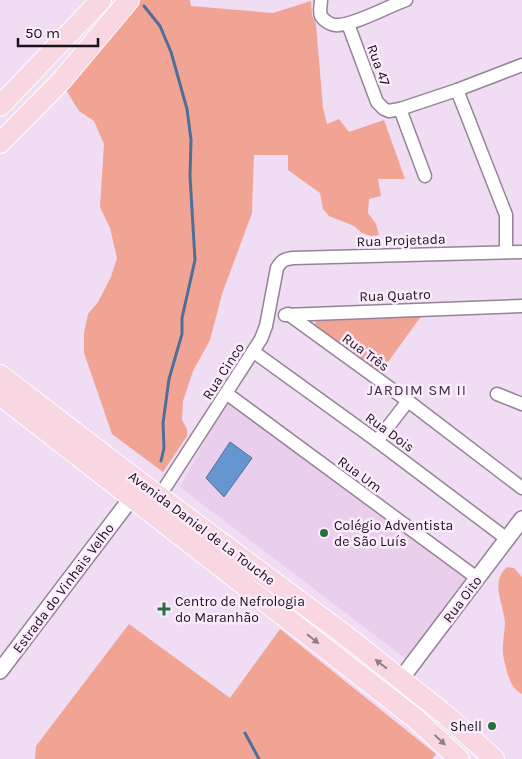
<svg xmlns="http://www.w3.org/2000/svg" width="522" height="759" font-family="Karla,sans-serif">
  <rect width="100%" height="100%" fill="#f0dcf3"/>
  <!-- built -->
  <polygon fill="#e9cfec" points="226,401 469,579 406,659 180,487"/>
  <!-- green -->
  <g fill="#f1a494">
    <polygon points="140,0 190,0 191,6 273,13 311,1 312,15 316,24 323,108 327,124 339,119 349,132 384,120 405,179 378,179 381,196 369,199 368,213 376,224 379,235 371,236 362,233 354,226 329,216 323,209 320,193 288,170 288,155 254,155 252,213 222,294 210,340 193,371 183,401 182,420 187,429 187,436 163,472 112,434 84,353 84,333 88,314 98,302 111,277 117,258 110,228 100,207 104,144 94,121 79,111 66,90"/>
    <polygon points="422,315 380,373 313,327 317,319"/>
    <path d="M507,567L514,568L522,577V694C512,688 511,683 507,672C505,663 502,656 503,646C503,638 505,630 505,622C503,603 490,582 507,567Z"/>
    <polygon points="129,624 230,698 280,629 436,754 432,759 35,759 36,746"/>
  </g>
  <!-- water -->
  <polygon fill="#6696d0" stroke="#4f6e99" points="230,442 252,458 224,497 206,478"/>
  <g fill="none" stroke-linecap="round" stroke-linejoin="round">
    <!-- stream -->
    <g stroke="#4f6e99" stroke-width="3">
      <polyline points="144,6 160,26 171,52 187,109 191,140 190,176 195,260 182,318 182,334 169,379 163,423 164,448 161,461"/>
      <polyline points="245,733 259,759"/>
    </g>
    <defs>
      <g id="minor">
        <path d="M321,0C321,5 319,11 321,16C324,21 332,26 338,25C354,25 389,6 406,0"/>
        <polyline points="348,24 377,102 384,109 389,111 400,109 457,90 522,65"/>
        <polyline points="457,90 506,215 506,252"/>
        <polyline points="400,109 425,176"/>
        <polyline points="288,314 408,401 522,488"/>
        <polyline points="285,315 522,306"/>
        <polyline points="254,352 377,441 507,539"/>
        <polyline points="226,393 477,578"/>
        <polyline points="497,394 522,404"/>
        <polyline points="377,441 408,401"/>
        <path d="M166,486L261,339L266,326L277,268C281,261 284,259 293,258L522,252"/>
      </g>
      <g id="tertiary">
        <polyline points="0,671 126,505"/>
        <polyline points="401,679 522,519"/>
      </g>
      <g id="primary">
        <polyline points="0,106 101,0"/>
        <polyline points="0,143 62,80 129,0"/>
        <polyline points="0,375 129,474 345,635 447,716 494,759"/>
        <polyline points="0,395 416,719 459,759"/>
      </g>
    </defs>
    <!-- minor casing -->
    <use href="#minor" stroke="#958397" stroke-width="15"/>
    <!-- tertiary casing -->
    <use href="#tertiary" stroke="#958397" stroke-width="18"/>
    <!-- primary casing -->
    <use href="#primary" stroke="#fff" stroke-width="22"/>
    <!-- minor -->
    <use href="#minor" stroke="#fff" stroke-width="12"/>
    <!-- tertiary -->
    <use href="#tertiary" stroke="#fff" stroke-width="15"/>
    <!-- primary -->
    <use href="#primary" stroke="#f8d6e2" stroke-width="20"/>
  </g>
  <!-- one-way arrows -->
  <defs><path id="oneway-solid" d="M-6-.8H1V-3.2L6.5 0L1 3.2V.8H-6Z" transform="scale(1.25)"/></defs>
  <g fill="#947e88">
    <use href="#oneway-solid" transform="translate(313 639) rotate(38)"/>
    <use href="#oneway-solid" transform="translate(381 664) rotate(-142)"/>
    <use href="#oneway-solid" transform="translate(440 740) rotate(43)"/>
  </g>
  <!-- markers -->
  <g fill="#286f3c" stroke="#fbebfd" stroke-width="2">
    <circle cx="324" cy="533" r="5"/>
    <path d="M161.5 601.5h5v5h5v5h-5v5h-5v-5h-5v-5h5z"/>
    <circle cx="492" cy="726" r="5"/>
  </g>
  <g text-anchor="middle" stroke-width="5" stroke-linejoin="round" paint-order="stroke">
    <!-- street labels -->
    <g font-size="14" fill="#191219" stroke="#fbebfd">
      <text transform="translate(379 65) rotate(70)" y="5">Rua 47</text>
      <text transform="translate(401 240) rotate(-2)" y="5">Rua Projetada</text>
      <text transform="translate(395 295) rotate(-2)" y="5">Rua Quatro</text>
      <text transform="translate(366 352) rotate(36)" y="5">Rua Três</text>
      <text transform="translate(223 371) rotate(-57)" y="5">Rua Cinco</text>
      <text transform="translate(390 432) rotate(36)" y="5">Rua Dois</text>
      <text transform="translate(360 474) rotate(36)" y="5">Rua Um</text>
      <text transform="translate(202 528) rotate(37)" y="5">Avenida Daniel de La Touche</text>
      <text transform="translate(63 588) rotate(-53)" y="5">Estrada do Vinhais Velho</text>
      <text transform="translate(462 599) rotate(-53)" y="5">Rua Oito</text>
    </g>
    <!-- poi labels -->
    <g font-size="14" fill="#191219" stroke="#fbebfd" text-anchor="start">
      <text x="334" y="530">Colégio Adventista<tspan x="334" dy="16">de São Luís</tspan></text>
      <text x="175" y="606">Centro de Nefrologia<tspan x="175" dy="16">do Maranhão</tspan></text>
      <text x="482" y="731" text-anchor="end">Shell</text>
    </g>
    <!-- neighbourhood labels -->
    <g font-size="15" letter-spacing="1" fill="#3f2f41" stroke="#fbebfd">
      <text x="417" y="395">JARDIM SM II</text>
    </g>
  </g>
  <!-- scale -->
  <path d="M18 38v8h80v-8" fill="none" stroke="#191219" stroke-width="2.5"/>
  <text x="25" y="38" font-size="15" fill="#191219" stroke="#fbebfd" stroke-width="4" paint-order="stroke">50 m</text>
</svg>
